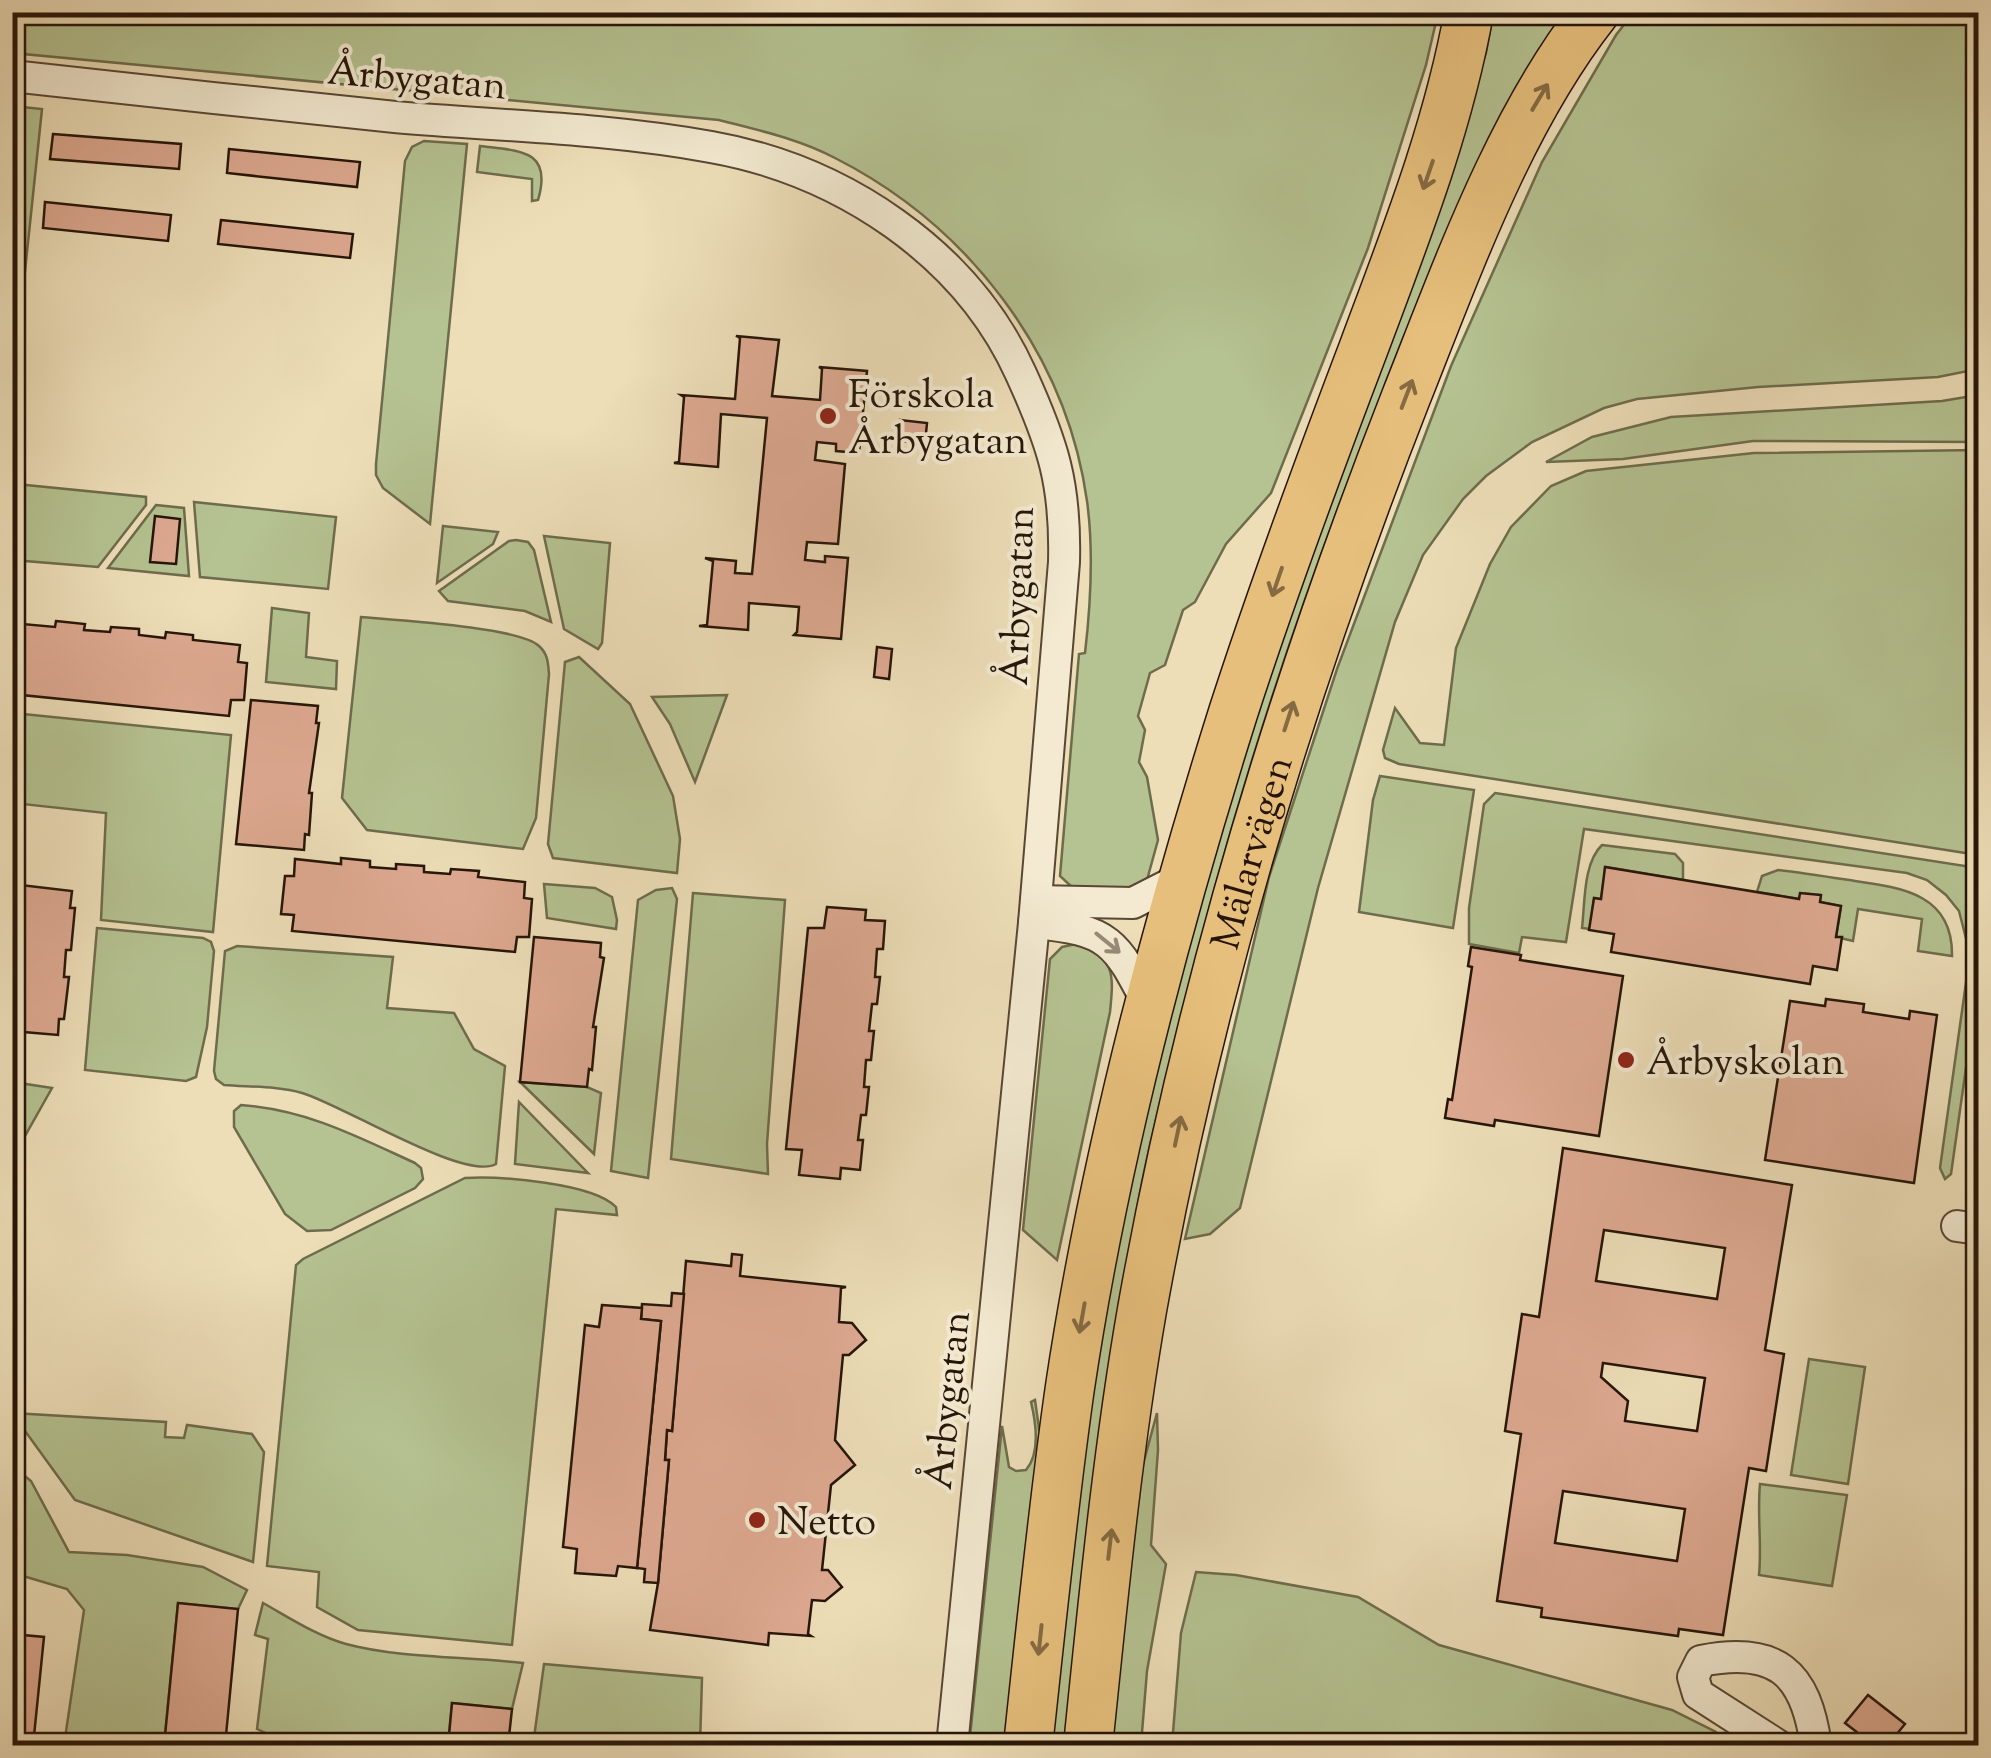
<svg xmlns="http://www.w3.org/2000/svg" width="1991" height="1758" font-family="'Sorts Mill Goudy',serif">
  <rect width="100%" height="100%" fill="#eddeb8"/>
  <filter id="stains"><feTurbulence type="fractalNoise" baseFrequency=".002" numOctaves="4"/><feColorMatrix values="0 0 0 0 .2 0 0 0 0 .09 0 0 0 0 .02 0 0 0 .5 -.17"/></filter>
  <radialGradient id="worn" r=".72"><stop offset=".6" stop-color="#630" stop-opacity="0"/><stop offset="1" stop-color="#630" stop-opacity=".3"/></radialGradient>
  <!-- green -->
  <g fill="#b5c291" stroke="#6e6c4c" stroke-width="2.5">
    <polygon points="1634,12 1978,13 1978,369 1938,377 1758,387 1637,399 1604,408 1532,442 1486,476 1463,499 1423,555 1395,622 1318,888 1240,1208 1210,1234 1185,1239 1269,877 1337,669 1451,366 1542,162 1616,35"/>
    <path d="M12,13H1438L1426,65L1368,248L1271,493L1226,544L1195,602L1183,610L1165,665L1150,673L1138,716L1145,730L1139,762L1147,777L1158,840L1147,880L1138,890L1074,889L1060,876L1079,654L1085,653C1091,602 1094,552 1087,501C1066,352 967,225 835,158C799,139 758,130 719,120L13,53Z"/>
    <path d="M1493,13H1565C1484,120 1441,250 1391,373C1304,586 1233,801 1180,1024C1166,1080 1150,1137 1140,1193C1106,1376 1088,1561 1067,1745L1048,1746L1087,1412L1128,1184L1191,913L1278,626L1486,53Z"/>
    <polygon points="13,106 42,109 13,386 12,106"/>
    <polygon points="424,141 467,144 430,524 383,488 376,475 376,464 405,161 412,147"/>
    <path d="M480,146C519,151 553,149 538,200L532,201V179L477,172Z"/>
    <polygon points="1978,395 1978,442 1753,441 1623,459 1546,462 1592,437 1671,417 1942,401"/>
    <polygon points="1978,450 1978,855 1399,764 1385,758 1383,750 1395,708 1420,743 1444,745 1456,648 1490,564 1511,527 1551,486 1586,471 1754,453"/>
    <polygon points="16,484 146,497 146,505 98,567 13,560"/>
    <polygon points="194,502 336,517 328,589 200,577"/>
    <polygon points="156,505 184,508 189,576 108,568"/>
    <polygon points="443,526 498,532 493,544 437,583"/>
    <polygon points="544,536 610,543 602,643 598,649 564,629"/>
    <polygon points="516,540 528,542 534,550 551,622 525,611 448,601 439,591 509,541"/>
    <polygon points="272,608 309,613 306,657 337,661 336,689 266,682"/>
    <path d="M361,617C394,620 520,627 539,646C548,654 548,663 549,674L536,818L523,849L367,830L342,798Z"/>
    <polygon points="579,657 630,704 673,796 680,839 677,873 553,858 548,844 565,662"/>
    <polygon points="727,695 695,782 670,724 652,697"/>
    <polygon points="13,713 231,735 213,932 101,920 106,813 13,803"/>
    <polygon points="1380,776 1474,790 1453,928 1359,912 1373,800"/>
    <polygon points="1495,793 1978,868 1978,983 1951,1174 1945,1179 1940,1168 1970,954 1959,911 1946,895 1927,880 1907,873 1584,829 1566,942 1522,937 1519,953 1469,944 1469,908 1484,804"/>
    <path d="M1602,845L1675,854L1683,863V880L1606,867L1601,899H1594L1590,929L1582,928C1585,903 1583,863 1602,845Z"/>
    <path d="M1778,870C1804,873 1829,877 1855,881C1904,888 1953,895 1952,956L1918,951L1922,919L1858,909L1853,941L1836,937L1841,906L1820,902V895L1801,893L1799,899L1757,892L1762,876Z"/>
    <polygon points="544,884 595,888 612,897 617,920 616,929 547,918"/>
    <polygon points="672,888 677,899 648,1178 611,1171 638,900 656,890"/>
    <polygon points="693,893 785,900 767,1144 768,1174 671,1159"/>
    <polygon points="97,928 203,938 211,942 214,951 207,1027 196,1077 186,1081 85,1070"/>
    <path d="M1076,944C1115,958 1114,973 1110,1012L1057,1260L1023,1230L1050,959L1062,947Z"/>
    <path d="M237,946L393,957L387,1008L454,1013L474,1049L505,1066L496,1164C465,1182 341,1104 302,1093C278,1086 249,1087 224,1085L216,1079L214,1071L225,951Z"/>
    <polygon points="13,1082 52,1088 21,1143 13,1127"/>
    <polygon points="520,1082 587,1087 601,1093 594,1154"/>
    <polygon points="519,1102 588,1173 515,1164"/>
    <path d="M241,1105C307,1110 356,1136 415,1163L421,1168L423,1179L415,1188L331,1230L307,1231L285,1214L234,1127V1111Z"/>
    <path d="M465,1178C500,1176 593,1183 616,1207L617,1215L556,1209L512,1645L358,1630L317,1607L319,1572L267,1566L296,1265L303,1259Z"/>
    <polygon points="1809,1359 1865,1367 1848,1484 1791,1475"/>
    <path d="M1035,1400L1041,1443L1006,1745L969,1746L1002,1426L1009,1467L1016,1471L1026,1470C1041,1453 1036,1423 1031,1402Z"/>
    <polygon points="12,1413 166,1422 165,1437 184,1438 187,1425 252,1434 264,1452 253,1562 75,1500"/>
    <polygon points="1157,1413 1158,1450 1151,1545 1166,1564 1147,1671 1141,1745 1108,1746 1137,1487"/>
    <polygon points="15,1468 31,1481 69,1552 127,1555 203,1567 247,1590 238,1609 178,1603 164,1745 64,1745 84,1610 67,1589 13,1573 12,1470"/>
    <path d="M1760,1484L1847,1495L1832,1586L1759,1575C1762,1544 1757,1515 1760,1484Z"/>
    <polygon points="1196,1572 1236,1575 1358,1597 1439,1645 1672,1710 1716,1732 1723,1745 1172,1745 1181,1633"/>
    <path d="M263,1603C290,1618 317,1636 346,1644C403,1659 465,1656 523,1663L512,1709L452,1703L448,1745C386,1745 313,1757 257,1729L268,1639L255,1635Z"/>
    <polygon points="544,1664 702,1678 700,1745 533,1745"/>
  </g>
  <!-- building -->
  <g fill="#dda991" stroke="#261508" stroke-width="2.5" fill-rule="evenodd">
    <polygon points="53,134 181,144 179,169 50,159"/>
    <polygon points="229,149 360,162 357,187 227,173"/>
    <polygon points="45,202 171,215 168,241 43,228"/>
    <polygon points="221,220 353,234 350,258 218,244"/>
    <polygon points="736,336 779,340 772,396 820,400 822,369 819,367 867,371 859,453 836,451 836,444 817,442 815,460 845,464 838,544 807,542 805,560 825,562 825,556 848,558 841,639 794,635 797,632 799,607 749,603 748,630 699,626 707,625 713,561 705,558 736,561 735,573 752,574 767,418 721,414 718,467 674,463 679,462 684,397 681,395 735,399 740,338"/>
    <polygon points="900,420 927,423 925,443 898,441"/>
    <polygon points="155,516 180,519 176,564 150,562"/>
    <polygon points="56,621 85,624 84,630 110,632 111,627 139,629 139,635 165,638 166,632 193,635 193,640 240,645 238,662 247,663 244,700 231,700 229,716 12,694 12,623 55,627"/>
    <polygon points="877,647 892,649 889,679 874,677"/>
    <polygon points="251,700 318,706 316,723 319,723 309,793 312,793 309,835 305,834 304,850 236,844"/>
    <polygon points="341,858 370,861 370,867 396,869 396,864 424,866 424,872 450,874 451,869 479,871 478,877 525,882 524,898 532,899 529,937 517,937 515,952 292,931 294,915 281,914 285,876 294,876 295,859 341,864"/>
    <polygon points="1605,867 1799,899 1800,893 1821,895 1820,902 1841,906 1836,937 1842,937 1837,970 1813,966 1810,984 1611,952 1614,934 1589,930 1594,898 1601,899"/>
    <polygon points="12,884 72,891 70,908 75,908 71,950 66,950 64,977 69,977 64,1019 59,1019 58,1035 12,1031"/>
    <polygon points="827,907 866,910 865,920 885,921 883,949 877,949 875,977 880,977 877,1004 872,1004 869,1031 874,1031 871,1060 866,1060 864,1087 869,1087 866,1115 861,1115 858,1140 863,1140 860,1170 841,1168 840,1179 799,1175 802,1150 786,1149 808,928 824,928"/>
    <polygon points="534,937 601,943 600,957 604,958 593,1027 596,1027 592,1070 589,1069 587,1087 520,1082"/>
    <polygon points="1471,947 1521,955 1520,960 1623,976 1599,1136 1495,1120 1494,1126 1445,1118 1448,1099 1452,1100 1472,967 1468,966"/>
    <polygon points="1826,999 1864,1004 1863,1012 1909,1019 1910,1011 1937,1015 1914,1183 1765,1160 1790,1001 1825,1006"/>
    <path d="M1563,1148L1792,1185L1765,1350L1784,1354L1766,1471L1749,1468L1723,1635L1679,1629L1678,1636L1541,1617L1542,1608L1497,1601L1521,1434L1505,1431L1522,1314L1539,1317ZM1604,1230L1725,1248L1717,1299L1596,1281ZM1603,1363L1705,1378L1697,1431L1625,1421L1628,1401L1601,1377ZM1563,1491L1685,1509L1677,1561L1555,1543Z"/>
    <polygon points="732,1254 742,1255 740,1276 846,1287 841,1288 839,1322 852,1323 866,1340 849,1355 843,1355 835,1440 855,1465 831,1485 822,1570 828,1570 842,1587 825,1601 812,1600 808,1634 811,1636 769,1633 768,1645 650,1630 658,1583 669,1460 665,1460 667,1430 672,1431 686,1261 731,1266"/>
    <polygon points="672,1293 684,1294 672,1431 667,1430 665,1460 669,1460 658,1583 644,1582 645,1569 637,1568 661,1321 641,1319 642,1304 671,1306"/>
    <polygon points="602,1305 642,1308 641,1319 661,1321 637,1568 618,1566 616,1576 575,1573 577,1549 563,1547 585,1325 599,1327"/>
    <polygon points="178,1603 238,1609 225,1746 164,1746"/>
    <polygon points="12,1634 44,1637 33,1746 12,1746"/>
    <polygon points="1868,1695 1905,1724 1887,1746 1875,1746 1845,1723"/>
    <polygon points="452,1703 512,1709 508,1746 448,1746"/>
    <polygon points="743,1739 783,1743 783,1746 742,1746"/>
  </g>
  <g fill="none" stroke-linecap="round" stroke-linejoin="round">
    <defs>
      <g id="minor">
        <path d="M12,76C140,90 267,104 395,117C500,126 607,128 711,147C841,170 966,252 1021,374C1053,444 1066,484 1064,562L1034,923L952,1746"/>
        <polyline points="1036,901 1133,903 1184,877"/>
        <path d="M1034,923C1111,930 1116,942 1150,1008"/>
        <polyline points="1957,1226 1978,1229"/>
        <path d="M1779,1746L1698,1694L1693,1677L1701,1661C1776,1646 1806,1672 1816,1746"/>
      </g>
      <g id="primary">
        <path d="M1028,1746C1041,1626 1053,1506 1070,1387C1104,1159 1164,932 1233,713C1273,589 1318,468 1364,347C1405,237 1448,129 1469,12"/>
        <path id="s1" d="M1088,1746C1103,1600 1117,1454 1142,1310C1198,996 1290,693 1406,397C1457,269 1509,121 1595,12"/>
      </g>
    </defs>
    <!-- minor casing -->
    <use href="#minor" stroke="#584734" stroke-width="34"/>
    <!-- primary casing -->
    <use href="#primary" stroke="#261508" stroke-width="51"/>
    <!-- minor -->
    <use href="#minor" stroke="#f3ead1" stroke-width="30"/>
    <!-- primary -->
    <use href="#primary" stroke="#e6bf7c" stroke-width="48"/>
  </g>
  <!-- one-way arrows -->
  <defs><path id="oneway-shaft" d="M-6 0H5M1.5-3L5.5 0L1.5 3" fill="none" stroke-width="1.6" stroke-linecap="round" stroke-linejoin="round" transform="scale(2.5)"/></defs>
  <g stroke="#866a42">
    <use href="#oneway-shaft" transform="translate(1540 97) rotate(-59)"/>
    <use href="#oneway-shaft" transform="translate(1428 175) rotate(109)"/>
    <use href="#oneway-shaft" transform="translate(1407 394) rotate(-69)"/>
    <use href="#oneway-shaft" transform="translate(1277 582) rotate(109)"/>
    <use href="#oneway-shaft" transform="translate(1289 716) rotate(-72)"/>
    <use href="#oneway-shaft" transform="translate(1178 1131) rotate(-78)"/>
    <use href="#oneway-shaft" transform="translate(1082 1318) rotate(100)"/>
    <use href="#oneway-shaft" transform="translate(1110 1544) rotate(-83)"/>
    <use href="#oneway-shaft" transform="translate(1040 1640) rotate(96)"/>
  </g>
  <use stroke="#978a77" href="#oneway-shaft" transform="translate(1108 943) rotate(39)"/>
  <!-- markers -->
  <g fill="#8f2418" stroke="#f3ead1" stroke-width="4">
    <circle cx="828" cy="416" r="10"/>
    <circle cx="1626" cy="1060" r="10"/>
    <circle cx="757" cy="1520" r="10"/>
  </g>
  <g text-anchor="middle" stroke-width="8" stroke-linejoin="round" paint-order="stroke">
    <!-- street labels -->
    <g font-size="40" fill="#261508" stroke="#f3ead1">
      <text transform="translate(417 77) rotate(5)" y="14">Årbygatan</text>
      <text transform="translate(1016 596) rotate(-88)" y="14">Årbygatan</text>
      <text dy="14" stroke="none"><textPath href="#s1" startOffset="910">Mälarvägen</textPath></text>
      <text transform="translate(946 1400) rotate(-84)" y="14">Årbygatan</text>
    </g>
    <!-- poi labels -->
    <g font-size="40" fill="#261508" stroke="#f3ead1" text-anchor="start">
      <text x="848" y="407">Förskola<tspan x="848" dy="46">Årbygatan</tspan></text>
      <text x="1646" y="1074">Årbyskolan</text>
      <text x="777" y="1534">Netto</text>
    </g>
  </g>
  <!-- margin -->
  <rect width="1991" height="1758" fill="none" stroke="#eddeb8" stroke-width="50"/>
  <rect x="15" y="15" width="1961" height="1728" fill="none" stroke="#261508" stroke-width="5"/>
  <rect x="25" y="25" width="1941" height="1708" fill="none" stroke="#261508" stroke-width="2.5"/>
  <rect width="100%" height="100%" filter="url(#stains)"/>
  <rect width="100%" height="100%" fill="url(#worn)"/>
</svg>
